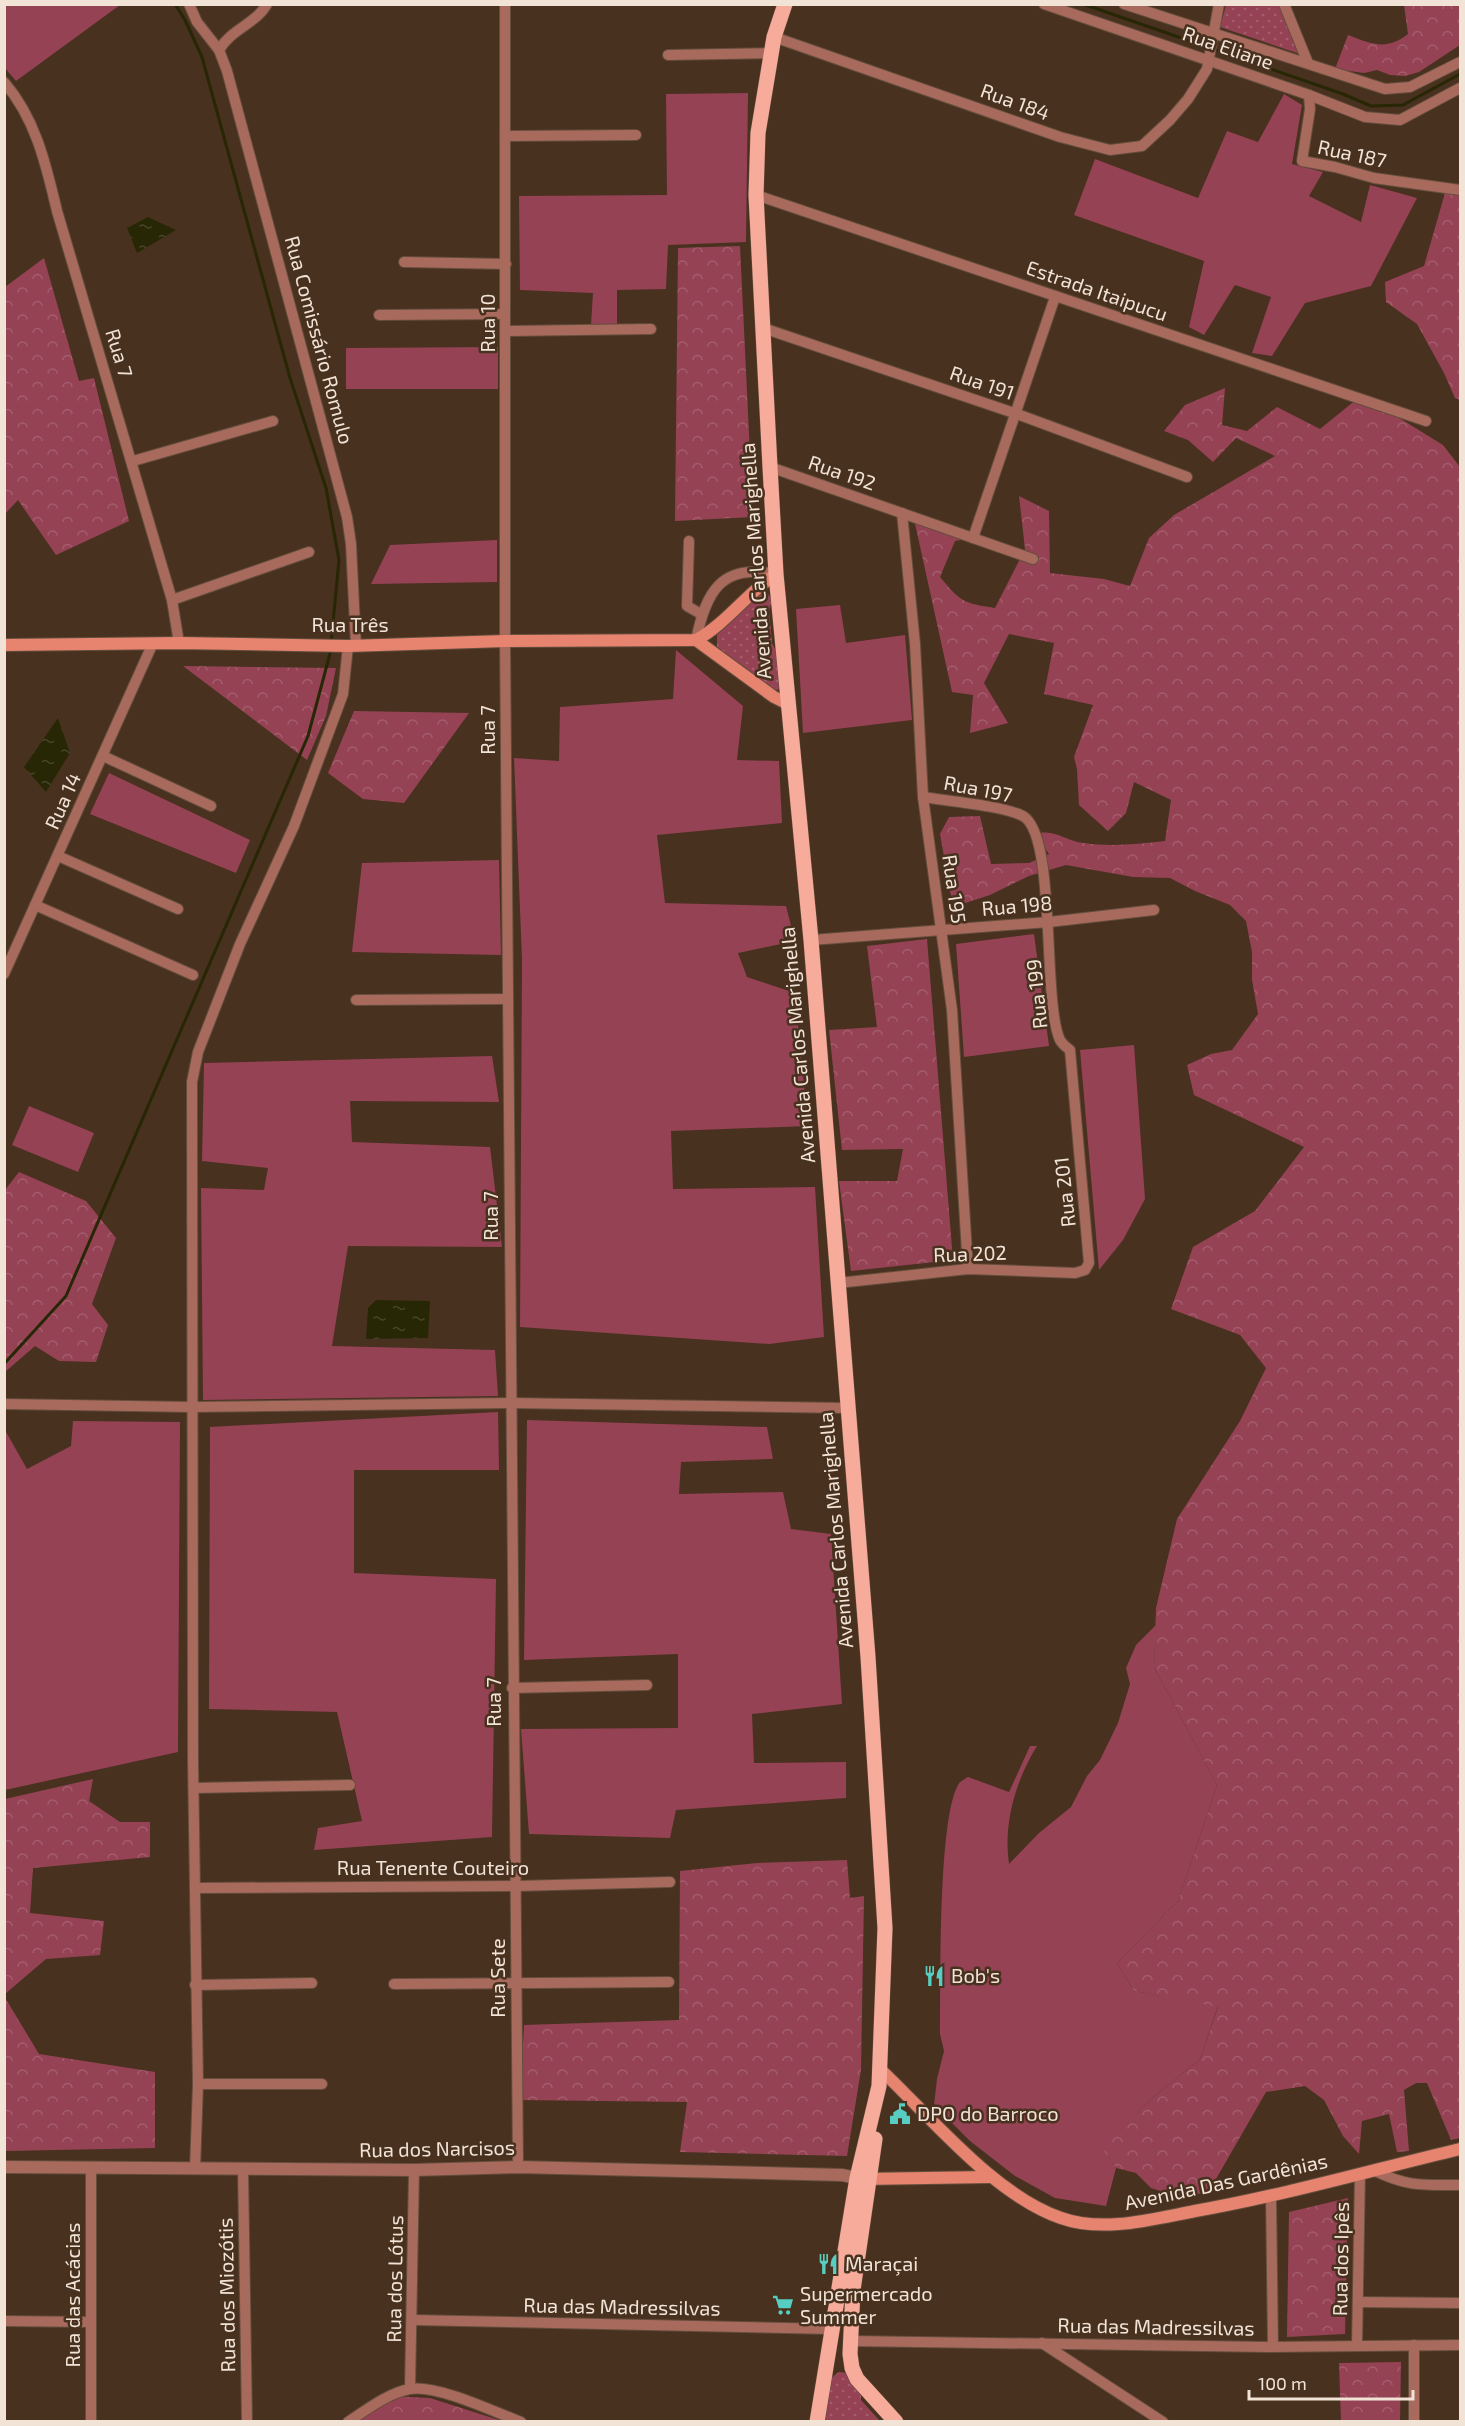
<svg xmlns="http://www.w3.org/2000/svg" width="1465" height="2426" font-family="'Exo 2',sans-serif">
  <defs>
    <pattern id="forest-crowns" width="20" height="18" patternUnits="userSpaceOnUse" patternTransform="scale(1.5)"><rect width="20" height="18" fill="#954255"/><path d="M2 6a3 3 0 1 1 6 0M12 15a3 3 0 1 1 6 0" fill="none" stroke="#a45d6d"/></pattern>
    <pattern id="park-dots" width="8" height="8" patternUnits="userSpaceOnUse" patternTransform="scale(1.5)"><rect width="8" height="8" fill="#954255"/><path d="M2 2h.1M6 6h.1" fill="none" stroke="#a45d6d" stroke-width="1.8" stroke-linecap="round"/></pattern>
    <pattern id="water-ripples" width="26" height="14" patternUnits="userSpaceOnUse" patternTransform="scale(1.5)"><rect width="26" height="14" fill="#272706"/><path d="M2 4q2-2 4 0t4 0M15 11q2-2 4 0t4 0" fill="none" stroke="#47462a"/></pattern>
  </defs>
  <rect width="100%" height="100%" fill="#48311e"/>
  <!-- grass -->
  <g fill="#954255">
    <polygon points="4,5 5,4 120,5 16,81 5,68"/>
    <polygon points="748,93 746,242 668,245 666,289 617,290 617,324 591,325 593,293 520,290 519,196 667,195 666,94"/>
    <polygon points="1284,94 1302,105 1292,164 1323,172 1309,196 1361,222 1370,185 1417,198 1371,286 1305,303 1272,356 1252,353 1271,297 1235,285 1204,335 1189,327 1204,261 1074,215 1095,159 1198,198 1227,131 1258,142"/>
    <polygon points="498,347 498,389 346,389 346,348"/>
    <polygon points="497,540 497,582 371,584 390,545"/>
    <polygon points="840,605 846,643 905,635 912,720 803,733 796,609"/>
    <polygon points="676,650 743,706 737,760 779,761 782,823 657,835 665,903 786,906 795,941 738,953 747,977 795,993 808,1126 671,1131 673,1189 815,1187 824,1337 769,1344 520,1327 522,960 514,758 559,761 560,707 673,699"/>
    <polygon points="109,773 250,840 236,873 90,814"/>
    <polygon points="499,860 501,955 352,952 362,863"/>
    <polygon points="1034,934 1049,1046 964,1057 956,944"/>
    <polygon points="1134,1045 1145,1199 1123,1240 1099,1270 1080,1050"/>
    <polygon points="492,1056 499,1102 350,1101 352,1142 490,1147 502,1247 348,1246 332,1346 495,1350 498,1396 203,1400 201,1188 264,1190 268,1168 202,1161 204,1063"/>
    <polygon points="29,1106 94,1133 78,1172 12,1145"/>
    <polygon points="498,1412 499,1470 354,1470 354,1573 496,1579 492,1837 314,1850 318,1828 362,1821 337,1712 209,1709 210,1427"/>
    <polygon points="527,1420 767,1427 773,1459 681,1462 679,1494 783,1492 791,1529 831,1534 842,1704 752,1714 754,1763 846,1762 846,1798 676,1810 670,1838 529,1834 521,1729 678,1728 678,1654 524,1660"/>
    <polygon points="73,1421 180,1422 178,1752 5,1790 5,1430 27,1469 71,1446"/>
    <path d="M1156,1625L1154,1667L1217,1785L1178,1901L1117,1963L1134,1991L1218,2006L1200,2059L1150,2100L1103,2148L1116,2168L1106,2206L1055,2198L1015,2176L970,2141L934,2105L937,2079L944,2051L940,2034C941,1989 937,1812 960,1782C961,1782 967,1777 968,1777L1009,1792L1030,1746H1037C1016,1780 1003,1823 1009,1864L1039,1833L1071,1807L1087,1776L1100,1760L1118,1723L1130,1684L1126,1668L1136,1645Z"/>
  </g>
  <!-- forest -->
  <g fill="url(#forest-crowns)">
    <path d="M1404,5H1460V45L1419,72L1405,76L1390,75L1377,70L1364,73L1335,69L1348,35C1371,44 1387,51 1408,34Z"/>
    <polygon points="1445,193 1460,194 1460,400 1455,398 1444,373 1417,324 1386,302 1385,282 1424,266"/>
    <polygon points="740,246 753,517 675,521 678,248"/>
    <polygon points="44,258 79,381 94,378 129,521 56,555 18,500 4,515 5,287"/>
    <path d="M1225,388L1222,425L1247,431L1277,407L1320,429L1362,395L1443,445L1460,467V2138L1451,2140L1427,2083H1416L1404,2090L1409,2151L1397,2152L1389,2114L1362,2121L1359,2154L1343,2136L1324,2100L1305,2086L1266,2092L1208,2193L1176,2196L1151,2188L1136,2173L1116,2168L1102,2148L1150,2100L1200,2059L1218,2007L1134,1991L1117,1963L1178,1901L1217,1785L1154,1667L1156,1608L1177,1519L1240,1421L1266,1368L1240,1335L1171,1309L1193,1247L1255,1211L1304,1147L1194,1095L1187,1065L1211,1054L1232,1050L1258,1014L1252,980V952L1246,921L1230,905L1195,891L1170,878L1133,877L1066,865L1029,876L990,895L953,907L940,834L949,817L980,816L991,864L1029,863L1049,854L1035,834C1055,828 1065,841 1084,843C1112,847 1137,844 1165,841L1171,800L1134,782L1126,813L1108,831L1079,805L1077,769L1074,757L1093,705L1044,694L1054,643L1009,634L984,683L1008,723L970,733L973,695L952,692L914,519L955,529L961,540L955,541L940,577C961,602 963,603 995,608L1025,549L1019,496L1049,511L1050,573L1104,579L1130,586L1149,538L1174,515L1275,456L1236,438L1213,462L1188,440L1164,431L1185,405Z"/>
    <polygon points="183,666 336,668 326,716 307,760"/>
    <polygon points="354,711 469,713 404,803 363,799 328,773"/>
    <polygon points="927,939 953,1260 851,1271 839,1181 897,1181 903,1149 842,1150 829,1030 877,1027 867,946"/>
    <polygon points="19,1172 86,1201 116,1238 92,1304 108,1325 96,1362 59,1361 35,1346 5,1372 5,1190"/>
    <polygon points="93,1779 89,1801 120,1822 150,1822 150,1857 33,1868 30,1913 104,1921 100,1955 46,1959 5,1994 5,1799"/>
    <polygon points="847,1860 850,1898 864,1896 861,2070 847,2156 680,2152 687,2102 520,2100 524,2025 679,2020 680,1871 757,1863"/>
    <polygon points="4,1996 39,2054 155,2072 155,2148 5,2151"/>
    <polygon points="1348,2198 1345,2334 1287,2337 1289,2212"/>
    <polygon points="1401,2362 1400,2421 1341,2421 1339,2363"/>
    <polygon points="392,2396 430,2398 502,2421 351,2422"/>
  </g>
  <!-- park -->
  <g fill="url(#park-dots)">
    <polygon points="1226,5 1280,5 1300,54 1220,27"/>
    <polygon points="763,592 768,594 772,600 769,611 772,643 778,655 781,689 775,690 717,647 717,635 756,595"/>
    <polygon points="839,2372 847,2373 861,2391 861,2400 879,2420 886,2421 825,2422 832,2377"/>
  </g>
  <!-- water -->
  <g fill="url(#water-ripples)">
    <polygon points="148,217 176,230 137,253 127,228"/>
    <polygon points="58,718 70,753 46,792 24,767"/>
    <polygon points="376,1300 430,1301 428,1338 366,1339 368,1308"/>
  </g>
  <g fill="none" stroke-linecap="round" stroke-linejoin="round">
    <!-- stream -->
    <g stroke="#272706" stroke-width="3">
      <polyline points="175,4 185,20 202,57 290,378 326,488 339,560 331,644"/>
      <polyline points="1083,4 1343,94 1371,106 1403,105 1460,74"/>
      <polyline points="4,1364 66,1296 308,736 331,650"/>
    </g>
    <defs>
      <g id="minor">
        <polyline points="189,4 197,22 219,50"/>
        <path d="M267,4C256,24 231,29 219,50L227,71L347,517L351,544L356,646"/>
        <polyline points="505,4 505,641 518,2167"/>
        <polyline points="1044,4 1309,95 1365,117 1400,120 1460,88"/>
        <polyline points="1124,4 1385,89 1410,87 1460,62"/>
        <polyline points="1284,4 1308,63"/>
        <polyline points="774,37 1060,137 1110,150 1142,146 1170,120 1188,99 1207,69 1219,4"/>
        <polyline points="668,55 772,53"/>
        <path d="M4,82C36,119 46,165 57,211L172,600L179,643"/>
        <polyline points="1309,95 1310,109 1302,161 1335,167 1374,178 1460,190"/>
        <polyline points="506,136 636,135"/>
        <polyline points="756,195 1426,421"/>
        <polyline points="404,262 506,264"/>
        <polyline points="379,315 505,314"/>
        <polyline points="763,328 1017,414 1187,477"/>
        <polyline points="506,331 651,329"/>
        <polyline points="133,461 273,421"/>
        <polyline points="770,467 1033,559"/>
        <polyline points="902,513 915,644 923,797 952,1010 968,1269"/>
        <polyline points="973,538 1055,297"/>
        <polyline points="689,541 687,606 701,614"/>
        <polyline points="172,600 309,552"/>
        <path d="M696,640C706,592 721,563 776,574"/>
        <polyline points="103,756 211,806"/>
        <polyline points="58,856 178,909"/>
        <polyline points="35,905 193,975"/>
        <polyline points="811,940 1049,922 1154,910"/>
        <polyline points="4,974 153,643"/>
        <polyline points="356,1000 507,999"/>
        <path d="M838,1283L968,1269L1075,1273L1085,1270L1089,1263L1070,1050C1066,1047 1062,1044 1060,1040C1042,1002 1057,835 1023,816C1004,806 947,801 923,797"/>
        <polyline points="4,1404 192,1407 510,1403 847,1408"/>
        <polyline points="512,1688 647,1685"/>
        <polyline points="194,1788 350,1785"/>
        <polyline points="196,1888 516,1886 670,1882"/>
        <polyline points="394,1984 669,1982"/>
        <polyline points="195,1985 312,1983"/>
        <polyline points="198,2084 322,2084"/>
        <polyline points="195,2169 198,2084 193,1762 192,1082 198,1052 240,944 294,826 336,713 343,694 348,646"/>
        <polyline points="243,2169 247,2422"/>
        <path d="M1373,2170C1407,2187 1423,2185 1460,2185"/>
        <polyline points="1271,2196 1273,2347"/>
        <polyline points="1358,2302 1460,2303"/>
        <polyline points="413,2320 831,2329"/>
        <polyline points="4,2321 91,2322"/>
        <polyline points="851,2341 1268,2347 1460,2345"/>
        <polyline points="1042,2343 1163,2422"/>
        <polyline points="1357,2345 1360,2173"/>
        <polyline points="410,2389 414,2170"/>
        <polyline points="91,2422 91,2168"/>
        <path d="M348,2422C366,2410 388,2393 410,2389C436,2384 495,2412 521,2422"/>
        <polyline points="1414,2422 1414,2345"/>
      </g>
      <polyline id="tertiary" points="4,2167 414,2170 518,2167 842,2175 857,2178"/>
      <g id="secondary">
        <polyline points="696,640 774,697 788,704"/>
        <path d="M4,645L179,643L348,646L505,641L696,640C726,624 747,593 776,574"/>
        <path d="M880,2069C931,2117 994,2195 1061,2218C1103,2233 1153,2219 1195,2211C1285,2195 1372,2170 1460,2149"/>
        <polyline points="862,2179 990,2177"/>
      </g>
      <g id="primary">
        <polyline points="785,4 774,37 758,133 756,195 770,467 776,574 811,940 868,1657 885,1928 879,2086 857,2178 817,2422"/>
        <polyline points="875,2139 853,2290 850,2354 852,2368 857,2379 896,2422"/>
      </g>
    </defs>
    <!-- minor casing -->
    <use href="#minor" stroke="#634d3c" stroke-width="12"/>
    <!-- tertiary casing -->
    <use href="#tertiary" stroke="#634d3c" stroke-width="14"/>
    <!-- secondary casing -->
    <use href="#secondary" stroke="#634d3c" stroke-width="14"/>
    <!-- primary casing -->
    <use href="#primary" stroke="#634d3c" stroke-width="16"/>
    <!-- minor -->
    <use href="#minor" stroke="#a86a5c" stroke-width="10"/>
    <!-- tertiary -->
    <use href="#tertiary" stroke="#a86a5c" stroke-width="12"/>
    <!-- secondary -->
    <use href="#secondary" stroke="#e6846f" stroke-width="12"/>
    <!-- primary -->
    <use href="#primary" stroke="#f7ab9a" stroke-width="15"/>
  </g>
  <!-- icons -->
  <defs>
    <symbol id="restaurant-bare" viewBox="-9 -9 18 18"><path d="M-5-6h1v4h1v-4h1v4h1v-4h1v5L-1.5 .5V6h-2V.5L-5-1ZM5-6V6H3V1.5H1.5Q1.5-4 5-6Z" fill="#57cec1" stroke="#48311e" stroke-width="2.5" paint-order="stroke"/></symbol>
    <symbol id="civic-bare" viewBox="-9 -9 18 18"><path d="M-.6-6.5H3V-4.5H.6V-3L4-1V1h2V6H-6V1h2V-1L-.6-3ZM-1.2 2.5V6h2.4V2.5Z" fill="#57cec1" stroke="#48311e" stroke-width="2.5" paint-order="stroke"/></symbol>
    <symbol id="supermarket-bare" viewBox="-9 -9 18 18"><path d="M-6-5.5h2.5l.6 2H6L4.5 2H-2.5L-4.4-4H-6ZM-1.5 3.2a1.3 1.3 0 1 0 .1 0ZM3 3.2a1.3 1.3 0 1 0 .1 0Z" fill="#57cec1" stroke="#48311e" stroke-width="2.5" paint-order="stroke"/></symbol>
  </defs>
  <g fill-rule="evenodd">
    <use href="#restaurant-bare" x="919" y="1961" width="30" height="30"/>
    <use href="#civic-bare" x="885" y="2099" width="30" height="30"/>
    <use href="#restaurant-bare" x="813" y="2249" width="30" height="30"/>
    <use href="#supermarket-bare" x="768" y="2290" width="30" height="30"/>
  </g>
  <g text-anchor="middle" stroke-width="5" stroke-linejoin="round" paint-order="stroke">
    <!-- street labels -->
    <g font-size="20" fill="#f2e3d7" stroke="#48311e">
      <text transform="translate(1228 48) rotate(19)" y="7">Rua Eliane</text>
      <text transform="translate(1015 102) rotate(20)" y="7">Rua 184</text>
      <text transform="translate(1352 154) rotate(12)" y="7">Rua 187</text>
      <text transform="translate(1097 291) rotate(19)" y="7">Estrada Itaipucu</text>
      <text transform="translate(488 323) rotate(-90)" y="7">Rua 10</text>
      <text transform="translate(319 340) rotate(75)" y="7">Rua Comissário Romulo</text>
      <text transform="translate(119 353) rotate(73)" y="7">Rua 7</text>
      <text transform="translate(982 383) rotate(19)" y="7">Rua 191</text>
      <text transform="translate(842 473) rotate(19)" y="7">Rua 192</text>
      <text transform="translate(756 561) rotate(-94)" y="7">Avenida Carlos Marighella</text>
      <text x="350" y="632">Rua Três</text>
      <text transform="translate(488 730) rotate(-90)" y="7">Rua 7</text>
      <text transform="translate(978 789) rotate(11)" y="7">Rua 197</text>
      <text transform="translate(63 801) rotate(-66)" y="7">Rua 14</text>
      <text transform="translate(954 889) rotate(82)" y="7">Rua 195</text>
      <text transform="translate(1017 906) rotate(-5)" y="7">Rua 198</text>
      <text transform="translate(1037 994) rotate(-96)" y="7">Rua 199</text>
      <text transform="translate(798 1045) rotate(-95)" y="7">Avenida Carlos Marighella</text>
      <text transform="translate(1065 1192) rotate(-96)" y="7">Rua 201</text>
      <text transform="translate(491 1216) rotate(-90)" y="7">Rua 7</text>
      <text transform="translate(970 1254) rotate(-2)" y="7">Rua 202</text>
      <text transform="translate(836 1530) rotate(-95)" y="7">Avenida Carlos Marighella</text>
      <text transform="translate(494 1702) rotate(-90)" y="7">Rua 7</text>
      <text x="433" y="1875">Rua Tenente Couteiro</text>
      <text transform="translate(498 1978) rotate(-90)" y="7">Rua Sete</text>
      <text transform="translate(437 2149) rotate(-1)" y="7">Rua dos Narcisos</text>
      <text transform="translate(1226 2182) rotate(-12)" y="7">Avenida Das Gardênias</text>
      <text transform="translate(1341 2259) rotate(-89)" y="7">Rua dos Ipês</text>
      <text transform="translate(395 2279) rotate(-89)" y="7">Rua dos Lótus</text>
      <text transform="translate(73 2295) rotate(-90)" y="7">Rua das Acácias</text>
      <text transform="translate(227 2295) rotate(-91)" y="7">Rua dos Miozótis</text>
      <text transform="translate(622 2307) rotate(1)" y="7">Rua das Madressilvas</text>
      <text transform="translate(1156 2327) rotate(1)" y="7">Rua das Madressilvas</text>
    </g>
    <!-- poi labels -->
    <g font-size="20" fill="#f2e3d7" stroke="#48311e" text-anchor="start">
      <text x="951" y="1983">Bob's</text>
      <text x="917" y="2121">DPO do Barroco</text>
      <text x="845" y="2271">Maraçai</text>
      <text x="800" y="2301">Supermercado<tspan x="800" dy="23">Summer</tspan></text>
    </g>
  </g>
  <!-- border -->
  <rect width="1465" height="2426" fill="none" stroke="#f2e3d7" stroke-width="12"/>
  <!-- scale -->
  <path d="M1249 2390v9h164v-9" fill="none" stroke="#f2e3d7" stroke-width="3"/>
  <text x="1258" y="2390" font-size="18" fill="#f2e3d7" stroke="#48311e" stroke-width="4.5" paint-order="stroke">100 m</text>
</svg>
